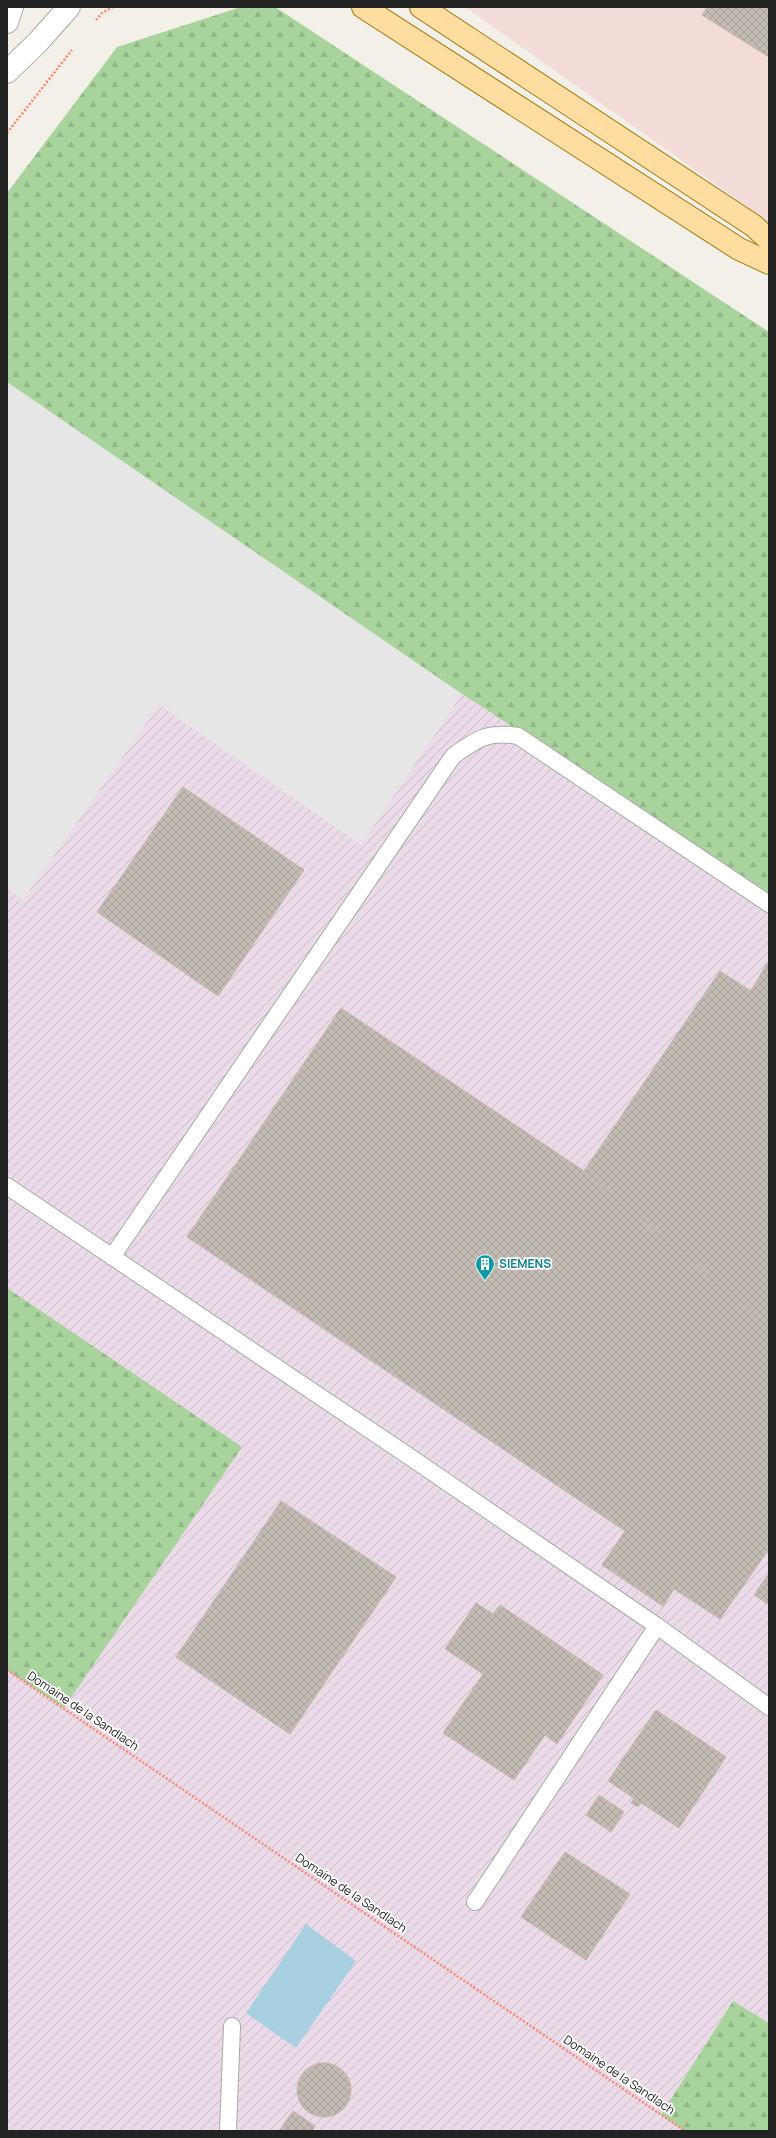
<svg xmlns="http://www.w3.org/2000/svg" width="776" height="2138" font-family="Manrope,sans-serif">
  <defs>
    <pattern id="industrial-furrows" width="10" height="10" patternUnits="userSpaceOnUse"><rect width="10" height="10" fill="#ebdae7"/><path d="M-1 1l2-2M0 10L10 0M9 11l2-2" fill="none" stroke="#c9bbc6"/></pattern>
    <pattern id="forest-firs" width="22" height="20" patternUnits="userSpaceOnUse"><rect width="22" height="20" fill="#a8d39c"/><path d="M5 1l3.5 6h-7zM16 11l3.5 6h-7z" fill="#90b586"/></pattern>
    <pattern id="building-cross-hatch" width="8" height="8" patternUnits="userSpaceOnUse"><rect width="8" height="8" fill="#c3bcb4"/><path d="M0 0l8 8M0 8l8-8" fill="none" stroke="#a7a19a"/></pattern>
  </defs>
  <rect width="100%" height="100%" fill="#f2f0e8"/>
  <!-- commercial -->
  <polygon fill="#f3dbd8" points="465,7 769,7 769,222"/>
  <!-- industrial -->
  <polygon fill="url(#industrial-furrows)" points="7,388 462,694 769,893 769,2023 733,2001 661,2115 685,2131 7,2131"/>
  <!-- forest -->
  <g fill="url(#forest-firs)">
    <polygon points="241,7 275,7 769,332 769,893 462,694 7,388 7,193 117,47"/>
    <polygon points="7,1288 242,1447 64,1708 7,1670"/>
    <polygon points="733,2001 769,2023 769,2131 685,2131 661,2115"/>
  </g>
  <!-- parking -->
  <polygon fill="#e6e6e6" points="7,382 462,694 361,845 159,705 23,900 7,889"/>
  <!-- water -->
  <polygon fill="#a8d0e1" points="306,1924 356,1961 296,2048 246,2013"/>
  <!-- building -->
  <g fill="url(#building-cross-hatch)" stroke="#c5b7aa">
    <polygon points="707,7 769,7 769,57 702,15"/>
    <polygon points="183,787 304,870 218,996 97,912"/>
    <polygon points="769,960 769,1326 584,1171 720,971 751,991"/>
    <polygon points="341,1008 584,1171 769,1326 769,1549 720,1619 674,1589 663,1606 602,1565 625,1531 187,1237"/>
    <polygon points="281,1501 396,1577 290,1734 176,1657"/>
    <polygon points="769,1573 769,1605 754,1595"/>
    <polygon points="476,1603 493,1614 500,1605 603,1675 557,1744 545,1735 514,1780 443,1733 483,1674 445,1649"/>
    <polygon points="656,1710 726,1757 679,1828 608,1781"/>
    <polygon points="599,1795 624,1812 611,1832 586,1815"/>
    <polygon points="634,1798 641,1803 638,1807 631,1803"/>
    <polygon points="565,1852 630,1894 586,1960 521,1917"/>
    <circle cx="324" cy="2090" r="27"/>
    <polygon points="293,2111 315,2126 312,2131 279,2131"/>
  </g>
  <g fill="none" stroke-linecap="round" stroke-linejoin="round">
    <defs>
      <g id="service">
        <polyline points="7,1186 410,1457 657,1626 769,1707"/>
        <path d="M112,1257L453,756C477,739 487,731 518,736L769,904"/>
        <polyline points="475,1902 657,1626"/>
        <polyline points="228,2131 232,2026"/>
      </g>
      <g id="tertiary">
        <polyline points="7,22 12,7"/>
        <polyline points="7,72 38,42 69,7"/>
      </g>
      <g id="primary">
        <polyline points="363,7 739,249 769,263"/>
        <polyline points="421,7 754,226 769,240"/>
      </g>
    </defs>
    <!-- service casing -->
    <use href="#service" stroke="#a9a9a9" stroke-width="18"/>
    <!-- tertiary casing -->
    <use href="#tertiary" stroke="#a9a9a9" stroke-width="24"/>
    <!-- primary casing -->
    <use href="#primary" stroke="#9f7600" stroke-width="24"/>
    <!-- path -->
    <g stroke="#ff866c" stroke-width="2.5" stroke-dasharray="2 2" stroke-linecap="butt">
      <polyline points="96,20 102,13 113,7"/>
      <polyline points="7,133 72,50"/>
      <polyline points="7,1670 685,2131"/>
    </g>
    <!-- service -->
    <use href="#service" stroke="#fff" stroke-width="16"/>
    <!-- tertiary -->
    <use href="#tertiary" stroke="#fff" stroke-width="22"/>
    <!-- primary -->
    <use href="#primary" stroke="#ffdda0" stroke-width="22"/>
  </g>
  <!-- icons -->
  <defs>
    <symbol id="building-pin" viewBox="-11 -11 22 30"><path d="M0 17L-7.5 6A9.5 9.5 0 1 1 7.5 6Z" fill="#0f9aa8" stroke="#fff"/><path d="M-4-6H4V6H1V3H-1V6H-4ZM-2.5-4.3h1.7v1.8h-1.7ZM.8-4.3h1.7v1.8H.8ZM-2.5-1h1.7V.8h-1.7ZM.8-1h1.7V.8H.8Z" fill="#fff"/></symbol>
  </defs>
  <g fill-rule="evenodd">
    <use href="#building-pin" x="474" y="1253" width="22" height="30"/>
  </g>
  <g text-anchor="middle" stroke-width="3.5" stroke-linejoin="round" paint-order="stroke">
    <!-- culture labels -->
    <g font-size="12" font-weight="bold" fill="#0d838f" stroke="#fff" text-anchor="start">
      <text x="499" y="1268">SIEMENS</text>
    </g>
    <!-- street labels -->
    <g font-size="12" fill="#222" stroke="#fff">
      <text transform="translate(83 1711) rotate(34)" y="4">Domaine de la Sandlach</text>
      <text transform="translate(351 1893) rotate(34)" y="4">Domaine de la Sandlach</text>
      <text transform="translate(619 2075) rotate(34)" y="4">Domaine de la Sandlach</text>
    </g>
  </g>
  <!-- border -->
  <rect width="776" height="2138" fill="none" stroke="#222222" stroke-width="16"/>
</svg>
